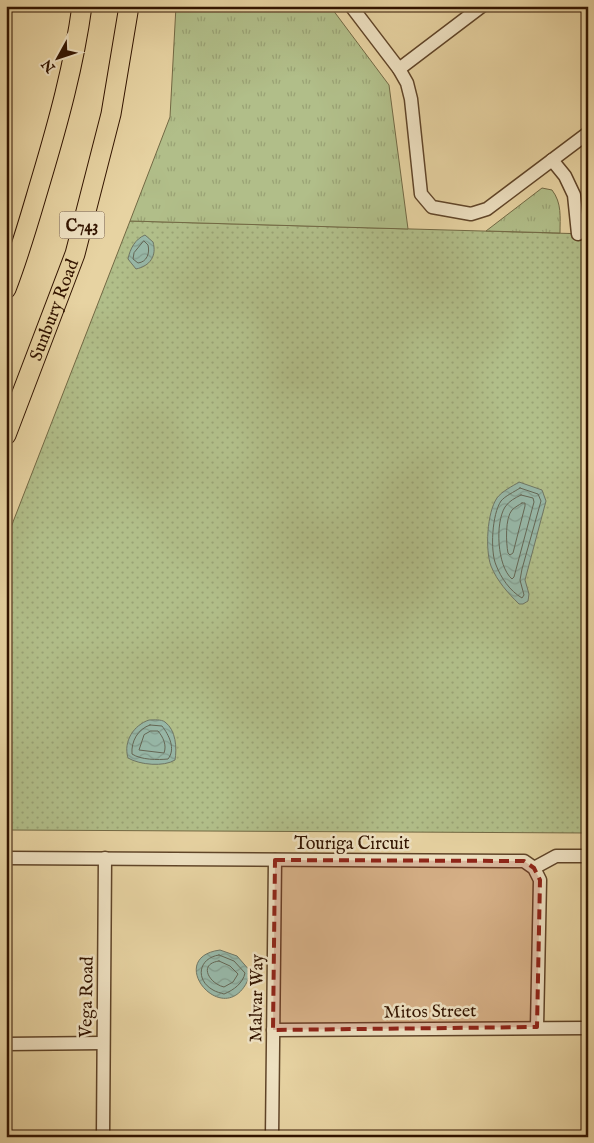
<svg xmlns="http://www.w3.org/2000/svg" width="594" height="1143" font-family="'IM FELL English',serif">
  <defs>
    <pattern id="grass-dots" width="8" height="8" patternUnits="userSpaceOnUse" patternTransform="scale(1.25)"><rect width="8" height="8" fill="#b1be89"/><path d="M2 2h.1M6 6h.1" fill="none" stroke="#99a274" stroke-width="1.8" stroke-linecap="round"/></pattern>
    <pattern id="park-tufts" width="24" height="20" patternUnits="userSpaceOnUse" patternTransform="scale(1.25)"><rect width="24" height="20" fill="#b1be89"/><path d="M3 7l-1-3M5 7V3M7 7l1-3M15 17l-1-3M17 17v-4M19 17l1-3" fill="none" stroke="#99a274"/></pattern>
    <pattern id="water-waves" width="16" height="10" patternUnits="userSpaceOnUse" patternTransform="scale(1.25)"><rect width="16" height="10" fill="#97b7a7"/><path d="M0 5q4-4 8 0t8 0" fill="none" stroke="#839c8e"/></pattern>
  </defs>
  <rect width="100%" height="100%" fill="#e7d3a2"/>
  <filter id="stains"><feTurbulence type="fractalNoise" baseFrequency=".004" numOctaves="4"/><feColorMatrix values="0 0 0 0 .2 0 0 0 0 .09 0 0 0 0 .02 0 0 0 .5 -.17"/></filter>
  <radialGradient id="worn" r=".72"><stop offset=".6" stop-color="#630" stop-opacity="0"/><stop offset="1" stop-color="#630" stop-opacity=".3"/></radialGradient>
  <!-- grass -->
  <polygon fill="url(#grass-dots)" stroke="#726944" points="130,221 588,234 588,833 6,830 6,540"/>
  <!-- park -->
  <g fill="url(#park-tufts)" stroke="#726944">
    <polygon points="176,6 330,6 389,85 408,229 130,221 170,117"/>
    <path d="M542,188L552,190C562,203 560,217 560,233L486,231Z"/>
  </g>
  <!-- water -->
  <g fill="url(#water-waves)" stroke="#6f7664">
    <path d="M145,235L153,242C157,256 150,266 136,269L128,259C130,249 135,239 145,235Z"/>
    <path d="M519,482L542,490L546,501L525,580L529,594L528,601L523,604H519C508,593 497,581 491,566C485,550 487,512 497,498C502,491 513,486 519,482Z"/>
    <path d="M149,720C154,720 161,719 165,722C176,730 177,748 175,760C164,767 140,765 128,758C123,741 134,725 149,720Z"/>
    <path d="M220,950L237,956L251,972C230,1039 160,958 220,950Z"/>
  </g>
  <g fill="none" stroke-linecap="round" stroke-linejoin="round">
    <!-- shore -->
    <g stroke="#646654" stroke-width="1">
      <path d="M144,241L148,245C150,253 147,262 138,263L133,259L134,253Z"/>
      <path d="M520,488L538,494L541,501L522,569L520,580L524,595L522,598C510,591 501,578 496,565C490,551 492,514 501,501C505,496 514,492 520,488Z"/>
      <path d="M521,495L533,498L534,502L514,577L512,579C497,566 495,523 505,507C509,501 515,498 521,495Z"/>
      <path d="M522,503H525V506L513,553L510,555L508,553C506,543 505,518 512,510C515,507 519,505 522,503Z"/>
      <path d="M150,725L162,726C169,735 176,749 168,759C158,760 141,760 132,754C131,741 138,729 150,725Z"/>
      <path d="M151,731H158C163,737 167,745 164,753L139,750L144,735Z"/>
      <path d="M219,955L234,961L245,973C243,983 234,990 224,994C221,993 216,992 213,990C195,980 198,958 219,955Z"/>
      <path d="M219,961L230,966L238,974L233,982L224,987C210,984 197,964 219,961Z"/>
    </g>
    <defs>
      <g id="street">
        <polyline points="351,6 399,69 407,83 411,99 421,194 432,207 471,214 487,209 588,133"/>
        <polyline points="399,69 482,6"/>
        <polyline points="552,160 565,176 574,195 578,234"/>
        <polyline points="6,858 524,861 534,868 540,880 537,1027"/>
        <polyline points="534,868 556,856 588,856"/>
        <polyline points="273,1030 588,1028"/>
        <polyline points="6,1044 103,1043"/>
        <polyline points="103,1137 105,858"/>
        <polyline points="272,1137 275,860"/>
      </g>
      <g id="primary">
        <path d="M6,289C20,253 30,217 41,180C58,123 74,65 82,6"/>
        <path id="s1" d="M6,435L75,254L111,114L129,6"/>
      </g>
    </defs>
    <!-- street casing -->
    <use href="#street" stroke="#5f4428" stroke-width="15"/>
    <!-- primary casing -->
    <use href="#primary" stroke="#321400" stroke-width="21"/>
    <!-- street -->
    <use href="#street" stroke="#efe2c3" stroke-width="12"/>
    <!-- primary -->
    <use href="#primary" stroke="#e7d3a2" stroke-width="19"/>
  </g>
  <!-- marked area -->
  <path fill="#8f2418" fill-opacity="0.2" stroke="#8f2418" stroke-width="4" stroke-dasharray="10 6" stroke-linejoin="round" d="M275,860L524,861L534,868L540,880L537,1027L273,1030Z"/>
  <g text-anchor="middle" stroke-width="5" stroke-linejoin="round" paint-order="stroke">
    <!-- shield labels -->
    <rect fill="#efe2c3" stroke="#6b523a" stroke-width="1" x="59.5" y="211.5" width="45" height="27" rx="4"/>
    <g font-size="16" font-weight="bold" fill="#321400">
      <text x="82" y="231">C743</text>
    </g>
    <!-- street labels -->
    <g font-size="18" fill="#321400" stroke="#efe2c3">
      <text dy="6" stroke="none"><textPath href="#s1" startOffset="134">Sunbury Road</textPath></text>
      <text x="352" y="849">Touriga Circuit</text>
      <text transform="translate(86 997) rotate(-89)" y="6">Vega Road</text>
      <text transform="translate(256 998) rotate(-89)" y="6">Malvar Way</text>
      <text transform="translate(430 1011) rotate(-1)" y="6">Mitos Street</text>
    </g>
  </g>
  <!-- margin -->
  <rect width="594" height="1143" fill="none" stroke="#e7d3a2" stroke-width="25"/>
  <rect x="8" y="8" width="579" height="1128" fill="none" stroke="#321400" stroke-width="2.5"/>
  <rect x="12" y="12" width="569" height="1118" fill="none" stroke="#321400"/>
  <!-- north arrow -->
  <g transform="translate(58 58) rotate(230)" stroke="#efe2c3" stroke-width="4" paint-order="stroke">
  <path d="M0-4L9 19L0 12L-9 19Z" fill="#321400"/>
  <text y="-8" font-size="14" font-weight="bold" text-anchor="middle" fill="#321400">N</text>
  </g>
  <rect width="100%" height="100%" filter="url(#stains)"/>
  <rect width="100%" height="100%" fill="url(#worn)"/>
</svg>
